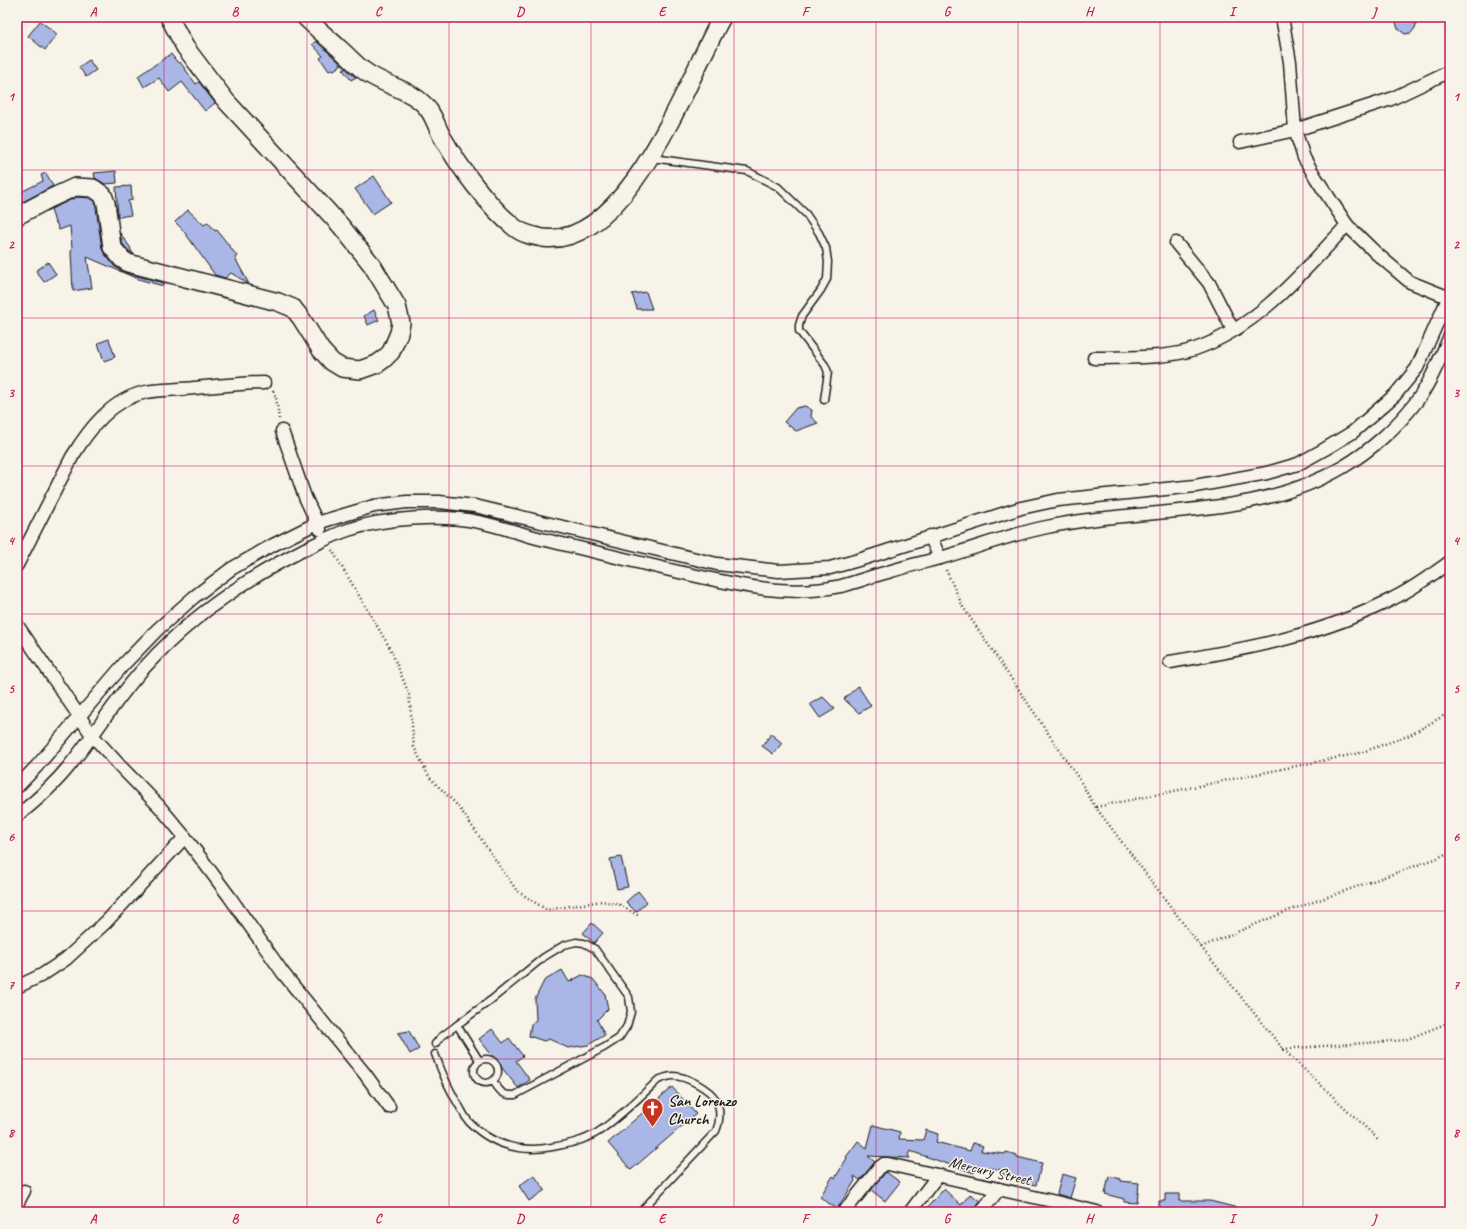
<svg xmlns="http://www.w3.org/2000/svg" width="1467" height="1229" font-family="Caveat,sans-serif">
  <rect width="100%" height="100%" fill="#f7f3e8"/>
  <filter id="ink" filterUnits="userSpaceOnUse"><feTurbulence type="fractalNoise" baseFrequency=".025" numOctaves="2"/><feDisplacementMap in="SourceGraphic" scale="8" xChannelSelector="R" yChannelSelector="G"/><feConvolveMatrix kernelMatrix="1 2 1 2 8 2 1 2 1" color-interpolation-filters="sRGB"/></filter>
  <g filter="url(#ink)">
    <!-- building -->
    <g fill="#a9b6e6" stroke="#1c1c1c">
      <polygon points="1400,17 1413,17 1416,25 1415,28 1411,33 1405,34 1398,29 1396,23"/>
      <polygon points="40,21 57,34 45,50 28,36"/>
      <polygon points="316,41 339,62 341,65 334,70 332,69 329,71 320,58 323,56 312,44"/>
      <polygon points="171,54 178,63 180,62 196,84 199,82 215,103 205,111 182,82 169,92 159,78 144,87 138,76"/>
      <polygon points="89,60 96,70 86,77 79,67"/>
      <polygon points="346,68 350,73 356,77 351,80 343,70"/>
      <polygon points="116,171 117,183 105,184 95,178 94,173"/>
      <polygon points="46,173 53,186 17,205 17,194 43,181 41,175"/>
      <polygon points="374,176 391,202 373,214 355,189"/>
      <polygon points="131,186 132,200 128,201 131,215 118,217 116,187"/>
      <polygon points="77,197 90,198 95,201 102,249 104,253 114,266 125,273 164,283 163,286 138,279 87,257 92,288 73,291 71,253 72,248 70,226 59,230 56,222 55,223 51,209"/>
      <polygon points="188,210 204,225 208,222 215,231 217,230 237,256 235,258 249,284 231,273 225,278 215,275 183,230 175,222"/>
      <polygon points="120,233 130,247 132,253 134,254 129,251 122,243"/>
      <polygon points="48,262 56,274 44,282 36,271"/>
      <polygon points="646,292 652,309 637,309 632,294"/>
      <polygon points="374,310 379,320 368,325 364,316"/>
      <polygon points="109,339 115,357 104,361 98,343"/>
      <polygon points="805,406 812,410 811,417 818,423 796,431 784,422 796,408"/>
      <polygon points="858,686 871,706 859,713 844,699"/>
      <polygon points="823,697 835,709 820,718 810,704"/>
      <polygon points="771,734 782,743 773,754 762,746"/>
      <polygon points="621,857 628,887 617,889 610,859"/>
      <polygon points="638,891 647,902 636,912 626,902"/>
      <polygon points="592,923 603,933 594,943 583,933"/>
      <polygon points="562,970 569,982 582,975 593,979 605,994 608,1009 597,1020 605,1035 588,1045 568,1048 549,1039 544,1041 529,1036 531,1024 536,1020 535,999 544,981"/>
      <polygon points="492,1029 503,1043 509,1038 523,1056 516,1061 530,1080 518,1088 479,1039"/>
      <polygon points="409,1031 419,1049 410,1054 398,1033"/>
      <polygon points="672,1087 696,1114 631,1170 608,1143"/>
      <polygon points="873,1125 900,1132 899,1139 923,1140 926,1130 938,1134 936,1142 970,1151 973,1143 983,1146 981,1151 1005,1154 1006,1152 1017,1155 1017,1157 1042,1163 1036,1185 1025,1183 1026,1181 1000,1173 1001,1170 976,1166 974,1173 910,1151 908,1155 910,1158 868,1156 875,1162 860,1180 854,1176 855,1181 837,1209 820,1197 833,1176 835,1178 847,1158 846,1157 858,1141 867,1148"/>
      <polygon points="886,1172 900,1182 885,1201 871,1190"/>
      <polygon points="1062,1174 1076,1178 1070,1198 1057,1194"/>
      <polygon points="534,1175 545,1190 529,1201 519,1186"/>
      <polygon points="1109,1176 1121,1179 1121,1181 1139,1183 1137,1203 1124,1202 1124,1199 1105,1194"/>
      <polygon points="944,1189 961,1205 970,1194 980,1201 972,1212 923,1212"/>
      <polygon points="1165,1194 1179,1194 1179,1201 1210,1201 1238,1208 1237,1212 1182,1212 1159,1210 1159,1201 1165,1201"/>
    </g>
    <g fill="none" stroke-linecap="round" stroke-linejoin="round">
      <defs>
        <g id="lane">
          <polyline points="652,158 747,171 778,187 806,214 819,233 826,248 828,262 827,279 821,290 802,316 799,325 799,331 825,365 828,372 824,400"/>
          <polyline points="435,1044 441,1037 457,1025"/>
          <path d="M435,1054C442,1073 450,1092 461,1109C463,1113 466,1118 469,1122C492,1145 520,1153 552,1147C568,1144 584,1141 598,1132C620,1117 639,1098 658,1080C663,1078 668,1076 673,1076C686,1076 710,1089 716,1100C721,1109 720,1122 716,1131L640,1212"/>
          <circle cx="486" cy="1071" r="12"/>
          <path d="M479,1060L457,1025L491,1000L544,957L564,945L576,942L584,943L595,949L629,997L631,1012L627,1026L619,1038L605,1047L515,1095C502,1096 500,1091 493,1081"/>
        </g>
        <g id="street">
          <polyline points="1282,17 1290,62 1295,130 1304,158 1316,178 1347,225 1377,254 1410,282 1450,298"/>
          <polyline points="1240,142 1295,130 1391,99 1450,71"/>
          <polyline points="1176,243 1209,283 1233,330"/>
          <path d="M1094,358C1126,357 1165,359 1195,349C1257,328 1304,271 1347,225"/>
          <polyline points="282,431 305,497 320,529"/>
          <polyline points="930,536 940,558"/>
          <path d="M17,565L72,457C89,429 112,399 146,392C161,389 178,390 194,388C218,386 241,383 264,383"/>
          <polyline points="17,625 92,735 121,767 159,806 185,837 229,896 283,973 365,1074 389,1107"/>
          <path d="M1170,662C1247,649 1324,635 1394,598C1413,589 1433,574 1450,562"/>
          <polyline points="17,787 37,766 124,664 158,629 194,597 231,569 273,545 317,523 374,506 407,502 439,502 475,506 717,564 779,571 830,568 862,559 1021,508 1058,500 1195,486 1267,473 1298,464 1325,449 1353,432 1395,395 1417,368 1450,294"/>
          <path d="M17,816C36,801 55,784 70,765C96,733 117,697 145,667C188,619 246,579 303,550C318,543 333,535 348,530C384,518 442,514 479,522C503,527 526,536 550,541C590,551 630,560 670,570C702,577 734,585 767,589C791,592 817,591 841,586C857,582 872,576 888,572C907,566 925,562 944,557C978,547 1012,534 1047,527C1145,506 1254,520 1343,467C1370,451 1397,427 1416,402C1431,382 1440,358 1450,336"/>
          <polyline points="17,987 42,975 66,959 106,922 185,837"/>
          <polyline points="17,1204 24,1191"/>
          <polyline points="844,1212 880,1167 884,1164 888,1164 1056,1202 1097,1212"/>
          <polyline points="910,1212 938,1175"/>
          <polyline points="981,1212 999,1189"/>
        </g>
        <g id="secondary">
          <path d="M305,17C316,28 328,38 340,49C348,56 355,64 363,70C383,86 413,89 428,109C435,118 438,131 444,140C460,168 489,207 514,227C522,234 533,236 543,238C628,249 689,76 722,17"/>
          <polyline points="17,216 49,199 75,187 93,188 103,195 106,203 112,247 122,259 128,263 278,302 293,308 301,318 321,350 332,362 342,368 360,370 377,364 384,359 391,352 399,333 401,323 397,306 372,265 341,226 226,101 185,47 169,17"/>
        </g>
      </defs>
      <!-- lane casing -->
      <use href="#lane" stroke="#1c1c1c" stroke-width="9"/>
      <!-- street casing -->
      <use href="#street" stroke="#1c1c1c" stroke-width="15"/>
      <!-- secondary casing -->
      <use href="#secondary" stroke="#1c1c1c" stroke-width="20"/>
      <!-- path -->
      <g stroke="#1c1c1c" stroke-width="2.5" stroke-dasharray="1 3" stroke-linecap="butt">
        <polyline points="273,391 276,397 279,419"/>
        <polyline points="332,550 390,648 409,694 414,747 429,777 458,806 517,891 547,910 602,901 620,905 639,916"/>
        <polyline points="946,570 963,607 1079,779 1094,805 1201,947 1283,1049 1379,1140"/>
        <polyline points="1096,807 1360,753 1410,735 1450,712"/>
        <polyline points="1201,947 1285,912 1435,859 1450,852"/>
        <polyline points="1283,1049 1405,1040 1450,1022"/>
      </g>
      <!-- lane -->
      <use href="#lane" stroke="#f7f3e8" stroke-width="6"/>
      <!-- street -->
      <use href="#street" stroke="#f7f3e8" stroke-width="12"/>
      <!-- secondary -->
      <use href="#secondary" stroke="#f7f3e8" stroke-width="17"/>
    </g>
  </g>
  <!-- grid -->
  <path fill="none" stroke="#c2185b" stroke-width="1" stroke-opacity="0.55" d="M164,17V1212M307,17V1212M449,17V1212M591,17V1212M734,17V1212M876,17V1212M1018,17V1212M1160,17V1212M1303,17V1212M17,170H1450M17,318H1450M17,466H1450M17,614H1450M17,763H1450M17,911H1450M17,1059H1450"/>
  <!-- icons -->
  <defs>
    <symbol id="church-pin" viewBox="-11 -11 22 30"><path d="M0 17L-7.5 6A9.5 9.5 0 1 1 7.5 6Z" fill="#c8321e" stroke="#f7f3e8"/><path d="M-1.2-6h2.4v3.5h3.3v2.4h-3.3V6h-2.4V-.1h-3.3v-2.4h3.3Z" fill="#fff"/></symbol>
  </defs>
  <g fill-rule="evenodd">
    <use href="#church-pin" x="640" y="1096" width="25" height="34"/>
  </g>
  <g text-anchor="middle" stroke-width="3" stroke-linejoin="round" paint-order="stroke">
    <!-- poi labels -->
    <g font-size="16" font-weight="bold" fill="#1c1c1c" stroke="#f7f3e8" text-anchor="start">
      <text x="668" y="1106">San Lorenzo<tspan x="668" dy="18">Church</tspan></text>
    </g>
    <!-- street labels -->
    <g font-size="16" fill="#1c1c1c" stroke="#f7f3e8">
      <text transform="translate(990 1170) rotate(13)" y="6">Mercury Street</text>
    </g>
  </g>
  <!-- margin -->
  <rect width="1467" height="1229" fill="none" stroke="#f7f3e8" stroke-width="44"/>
  <rect x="22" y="22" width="1423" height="1185" fill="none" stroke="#c2185b" stroke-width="1.5"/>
  <g font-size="13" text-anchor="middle" font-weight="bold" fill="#c2185b">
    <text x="93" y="16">A</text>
    <text x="235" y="16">B</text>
    <text x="378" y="16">C</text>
    <text x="520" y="16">D</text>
    <text x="662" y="16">E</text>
    <text x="805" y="16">F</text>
    <text x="947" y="16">G</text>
    <text x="1089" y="16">H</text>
    <text x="1232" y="16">I</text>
    <text x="1374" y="16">J</text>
    <text x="11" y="101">1</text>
    <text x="1456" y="101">1</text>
    <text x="11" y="249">2</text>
    <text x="1456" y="249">2</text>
    <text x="11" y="397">3</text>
    <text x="1456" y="397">3</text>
    <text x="11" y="545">4</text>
    <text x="1456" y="545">4</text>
    <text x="11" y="693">5</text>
    <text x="1456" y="693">5</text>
    <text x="11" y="841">6</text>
    <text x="1456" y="841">6</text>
    <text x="11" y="989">7</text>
    <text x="1456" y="989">7</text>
    <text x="11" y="1137">8</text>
    <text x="1456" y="1137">8</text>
    <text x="93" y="1223">A</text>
    <text x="235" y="1223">B</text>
    <text x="378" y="1223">C</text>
    <text x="520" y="1223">D</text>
    <text x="662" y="1223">E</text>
    <text x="805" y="1223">F</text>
    <text x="947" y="1223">G</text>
    <text x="1089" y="1223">H</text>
    <text x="1232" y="1223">I</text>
    <text x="1374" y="1223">J</text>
  </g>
</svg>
